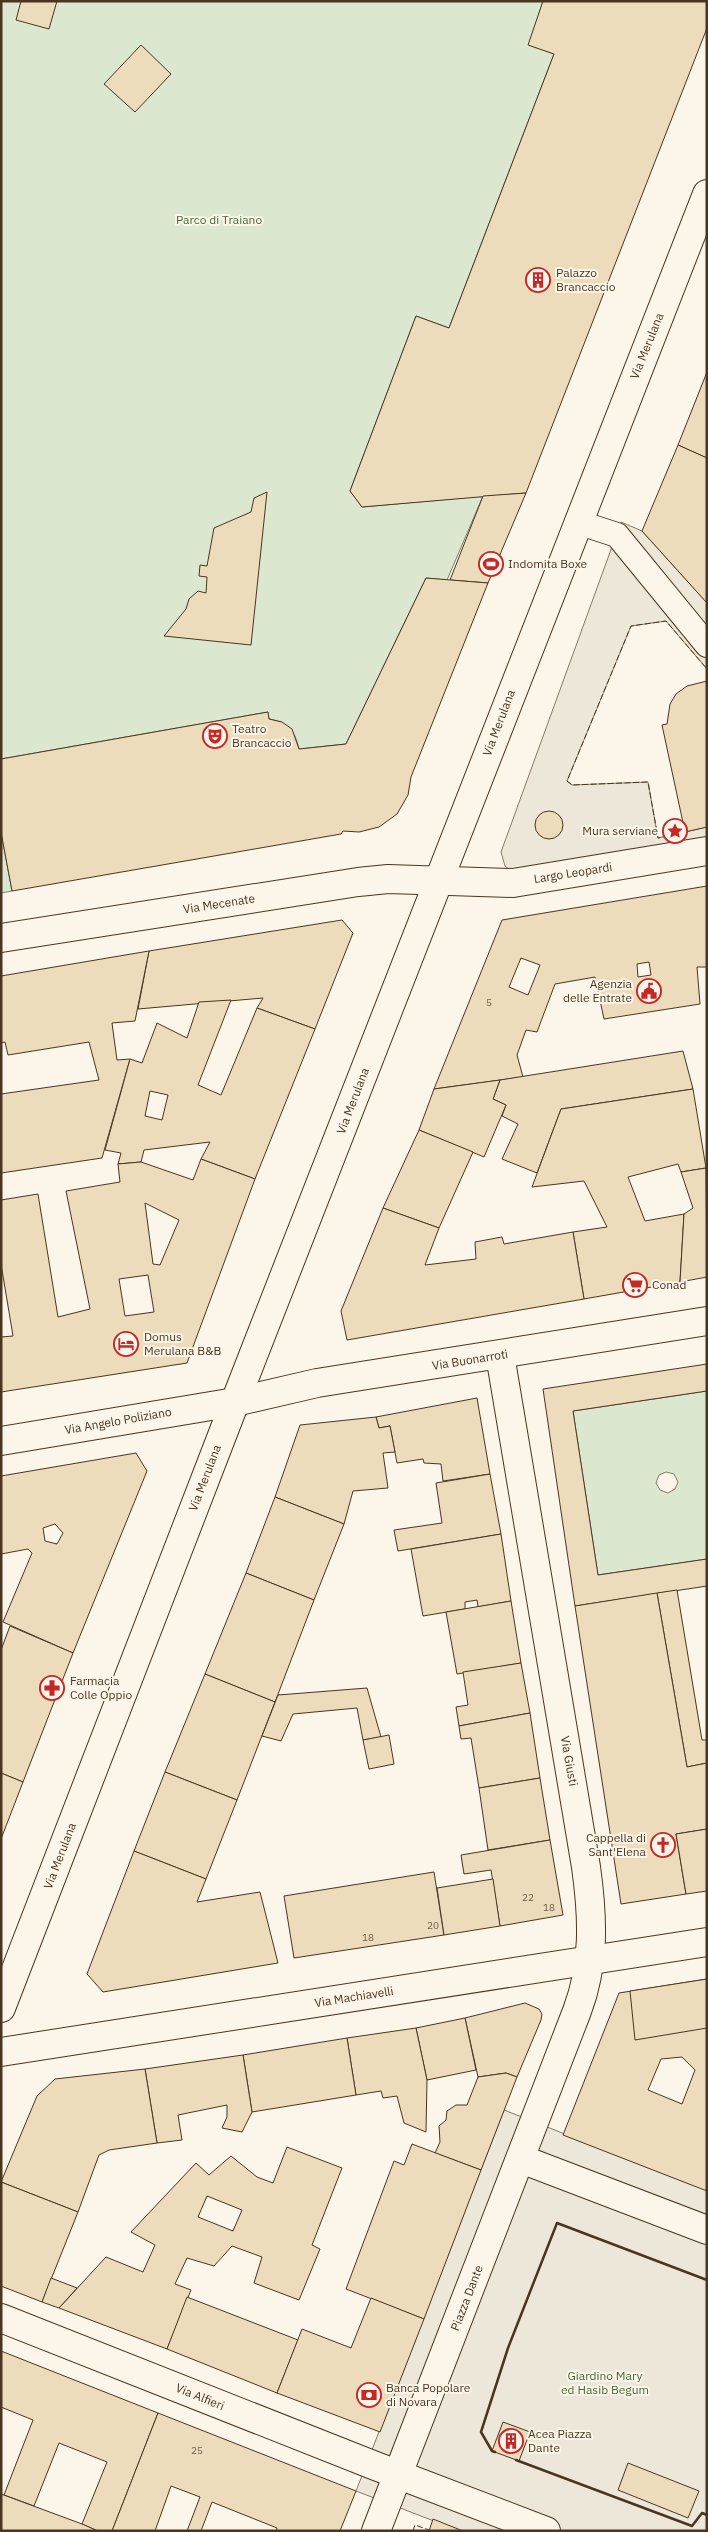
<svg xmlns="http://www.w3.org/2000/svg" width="708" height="2532" font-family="'IBM Plex Sans',sans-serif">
  <rect width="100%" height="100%" fill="#fbf6e9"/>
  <!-- green -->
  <g fill="#dce7d0" stroke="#887966" fill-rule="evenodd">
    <path d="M1,1H543L529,45L554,54L449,328L416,316L350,491L362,507L483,496L447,580L426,578L346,744L299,749C295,731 288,722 269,719L268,712L1,759Z"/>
    <polygon points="1,832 12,891 1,893"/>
    <path d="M707,1391V1559L598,1575L573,1411ZM666,1472L674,1474L678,1482L675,1489L668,1493L660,1490L656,1483L659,1475Z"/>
  </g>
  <!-- parking -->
  <g fill="#ede7d9" stroke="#887966">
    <polygon points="621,522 642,531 707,603 707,669 666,621 631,626 567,781 572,785 648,782 658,838 707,827 707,843 515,874 505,866 501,852"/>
    <polygon points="504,2110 707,2190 707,2531 460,2531 356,2491"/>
  </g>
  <!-- building -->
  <g fill="#ecdcbc" stroke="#4a3520" fill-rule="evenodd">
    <polygon points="21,1 57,1 49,29 16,20"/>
    <polygon points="543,1 707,1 707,28 526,493 362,507 350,491 416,316 449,328 554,54 528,45"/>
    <polygon points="141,45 171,74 135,112 104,84"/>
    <polygon points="707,372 707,458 678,445"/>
    <polygon points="678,445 707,458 707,603 642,531"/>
    <polygon points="267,492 251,645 164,636 186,609 189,599 198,591 206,593 207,577 199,576 200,565 207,566 214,528 251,512 254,498"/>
    <polygon points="526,493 488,583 450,580 483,496"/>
    <polygon points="426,578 488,583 411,777 408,795 397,814 379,827 359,832 343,831 341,834 12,891 1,832 1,759 268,712 269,719 282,722 292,729 299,749 346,744"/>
    <polygon points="707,681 707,827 685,832 662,725 667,724 670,704 676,694 687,686"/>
    <circle cx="549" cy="825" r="14"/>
    <path d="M707,886V967H697L700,1004L604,1019L595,977L555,984L537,1032L526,1030L517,1055L523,1077L434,1089L502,920ZM521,958L540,965L528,995L509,987ZM649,962L651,975L638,977L637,964Z"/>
    <polygon points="342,920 353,933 315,1029 257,1008 263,998 138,1009 149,951"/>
    <polygon points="149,951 135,1021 112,1023 117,1060 130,1059 102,1158 1,1173 1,1094 99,1080 89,1042 8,1055 5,1042 1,1043 1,976"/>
    <path d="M231,1000L198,1085L221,1095L257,1008L315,1029L255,1179L201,1159L210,1142L144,1150L141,1162L118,1164L121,1153L105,1150L130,1059L142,1063L157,1023L187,1038L199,1002ZM150,1091L168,1095L162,1120L145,1116Z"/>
    <polygon points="683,1051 693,1089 561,1109 537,1173 502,1159 518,1124 502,1116 506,1105 493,1099 500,1080"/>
    <polygon points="500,1080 493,1099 506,1105 484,1157 419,1130 434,1089"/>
    <polygon points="693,1089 706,1168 681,1172 678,1164 628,1177 645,1221 684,1214 680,1282 584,1299 573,1232 607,1227 584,1181 532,1187 561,1109"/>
    <polygon points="419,1130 473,1152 439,1228 383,1208"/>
    <path d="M201,1159L255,1179L187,1363L1,1392V1337L13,1336L1,1264V1200L38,1194L58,1317L90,1309L66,1191L120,1182L118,1164L141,1162L193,1180ZM145,1203L179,1220L160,1265L153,1264ZM148,1275L154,1312L125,1316L119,1279Z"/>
    <polygon points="706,1168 707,1277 680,1282 684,1214 693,1208 681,1172"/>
    <polygon points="383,1208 439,1228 425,1265 476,1259 475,1242 502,1237 504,1244 573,1232 584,1299 347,1340 341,1311"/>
    <polygon points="707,1364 707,1391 573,1411 598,1575 707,1559 707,1586 575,1606 543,1389"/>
    <polygon points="477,1398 490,1474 443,1481 441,1464 424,1463 423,1459 397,1463 390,1426 379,1428 376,1417"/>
    <polygon points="376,1417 379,1428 390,1426 395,1452 383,1453 388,1488 353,1491 344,1524 275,1497 300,1425"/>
    <path d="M136,1453L147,1471L73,1653L3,1622L32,1553L28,1549L1,1554V1476ZM55,1524L63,1533L57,1544L45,1541L43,1528Z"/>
    <polygon points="490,1474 501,1534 398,1551 394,1530 442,1523 436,1483"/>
    <polygon points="275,1497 344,1524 314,1600 246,1573"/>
    <polygon points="501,1534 511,1601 478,1607 477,1600 465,1602 465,1609 423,1616 411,1549"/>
    <polygon points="246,1573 314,1600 275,1702 205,1674"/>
    <polygon points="677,1590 702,1740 707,1740 707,1763 687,1767 657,1593"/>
    <polygon points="657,1593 687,1767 707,1763 707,1829 676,1834 686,1894 621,1904 575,1606"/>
    <polygon points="511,1601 521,1663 457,1674 446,1612"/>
    <polygon points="10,1626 73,1653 23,1782 1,1773 1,1650"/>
    <polygon points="521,1663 530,1713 459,1726 456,1707 468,1705 463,1672"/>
    <polygon points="205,1674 275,1702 237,1800 165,1772"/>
    <polygon points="367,1688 381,1737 363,1740 357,1708 293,1714 281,1741 262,1736 278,1695"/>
    <polygon points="530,1713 540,1778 479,1788 471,1738 461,1739 459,1726"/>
    <polygon points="389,1735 394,1764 369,1769 363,1740"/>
    <polygon points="165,1772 237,1800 206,1879 134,1851"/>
    <polygon points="1,1773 23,1782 1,1839"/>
    <polygon points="540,1778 550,1840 488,1850 479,1788"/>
    <polygon points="707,1829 707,1891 686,1894 676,1834"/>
    <polygon points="550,1840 563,1915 500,1926 491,1870 464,1874 461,1855"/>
    <polygon points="134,1851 206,1879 197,1902 260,1892 278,1963 103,1992 87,1974"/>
    <polygon points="434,1872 444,1935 294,1958 284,1896"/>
    <polygon points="493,1879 500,1926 444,1935 437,1888"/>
    <path d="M707,1979V2191L563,2135L619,1993ZM682,2057L695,2070L682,2104L648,2090L661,2059Z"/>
    <polygon points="707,1979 707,2028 635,2040 630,1991"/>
    <polygon points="525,2003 539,2009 542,2014 541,2020 517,2077 506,2073 478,2077 465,2018"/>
    <polygon points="465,2018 476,2070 427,2080 416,2028"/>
    <polygon points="416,2028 427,2080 426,2132 404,2123 397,2096 383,2098 381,2091 356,2095 347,2038"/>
    <polygon points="347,2038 356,2095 252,2112 243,2055"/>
    <polygon points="243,2055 252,2112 242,2132 222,2128 227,2117 227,2105 178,2115 182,2140 157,2143 145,2069"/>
    <polygon points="145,2069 157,2143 109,2150 99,2155 78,2212 1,2182 37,2096 55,2079"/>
    <polygon points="506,2073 517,2077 481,2170 435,2153 440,2142 439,2126 446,2120 447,2111 456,2105 467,2105 478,2077"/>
    <polygon points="412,2144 481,2170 424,2319 346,2289 394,2161 404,2165"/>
    <path d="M287,2147L342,2168L312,2245L320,2249L299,2300L254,2283L262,2257L232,2246L214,2266L187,2258L175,2284L191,2290L167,2349L59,2308L106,2257L143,2272L155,2245L131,2232L196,2163L209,2175L231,2156L257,2177L273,2183ZM207,2196L242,2210L233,2231L198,2217Z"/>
    <polygon points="1,2182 78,2212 42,2302 1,2286"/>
    <polygon points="51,2278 77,2288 59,2308 42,2302"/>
    <polygon points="187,2297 298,2340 277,2393 167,2349"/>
    <polygon points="371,2298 424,2319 380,2432 277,2393 302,2329 351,2348"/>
    <polygon points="1,2351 158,2413 112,2531 98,2531 82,2524 107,2462 59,2443 34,2506 4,2495 33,2420 1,2407"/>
    <polygon points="158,2413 356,2491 340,2531 276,2531 277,2528 212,2502 201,2531 187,2531 200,2497 171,2486 155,2531 112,2531"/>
    <polygon points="503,2422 530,2432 519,2461 492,2451"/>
    <polygon points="628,2463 699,2491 688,2518 618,2490"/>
    <polygon points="1,2494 82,2524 98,2531 1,2531"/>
    <polygon points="433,2519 463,2531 429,2531"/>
  </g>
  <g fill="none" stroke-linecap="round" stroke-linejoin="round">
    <defs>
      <polyline id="pedestrian" points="577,522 617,535 707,645"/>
      <g id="minor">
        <polyline points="1,938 358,882 388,879 513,883 707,851"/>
        <polyline points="1,1441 235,1402 317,1383 707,1321"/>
        <polyline points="1,2052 707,1942"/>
        <polyline points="521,2159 707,2230"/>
        <polyline points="1,2318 373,2465 546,2531"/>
        <path d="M376,2531L577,2011C595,1964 593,1917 586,1867L500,1355"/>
      </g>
      <polyline id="secondary" points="1,2008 235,1402 707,194"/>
    </defs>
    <!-- pedestrian casing -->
    <use href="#pedestrian" stroke="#4a3520" stroke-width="26"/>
    <!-- minor casing -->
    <use href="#minor" stroke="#4a3520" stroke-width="30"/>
    <!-- secondary casing -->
    <use href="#secondary" stroke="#4a3520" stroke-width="30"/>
    <!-- pedestrian -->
    <use href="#pedestrian" stroke="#fbf6e9" stroke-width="24"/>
    <!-- minor -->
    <use href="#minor" stroke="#fbf6e9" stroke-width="28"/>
    <!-- secondary -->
    <use href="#secondary" stroke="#fbf6e9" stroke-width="28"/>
    <!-- fence -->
    <g stroke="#4a3520" stroke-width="1" stroke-dasharray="6 2.5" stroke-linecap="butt">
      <polyline points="685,832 658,838 648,782 572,785 567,781 631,626 666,621 707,669"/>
      <polyline points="413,2531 415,2525 429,2530"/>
    </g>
    <!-- wall -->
    <g stroke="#4a3520" stroke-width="2.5">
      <polyline points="495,2452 492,2451 481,2432 508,2348 557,2223 707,2280"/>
      <polyline points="516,2460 692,2526 702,2513 707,2515"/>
    </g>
  </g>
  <!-- icons -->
  <defs>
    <symbol id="building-ring" viewBox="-11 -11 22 22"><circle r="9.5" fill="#fbf6e9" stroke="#c62828" stroke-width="1.5"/><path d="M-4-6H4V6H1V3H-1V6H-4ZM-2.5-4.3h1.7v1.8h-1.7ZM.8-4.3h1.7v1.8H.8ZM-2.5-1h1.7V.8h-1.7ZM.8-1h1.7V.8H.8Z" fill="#c62828"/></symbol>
    <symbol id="stadium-ring" viewBox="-11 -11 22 22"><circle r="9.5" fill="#fbf6e9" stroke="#c62828" stroke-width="1.5"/><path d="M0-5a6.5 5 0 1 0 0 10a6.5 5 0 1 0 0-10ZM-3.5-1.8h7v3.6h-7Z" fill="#c62828"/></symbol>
    <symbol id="theatre-ring" viewBox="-11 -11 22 22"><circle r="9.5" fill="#fbf6e9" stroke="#c62828" stroke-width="1.5"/><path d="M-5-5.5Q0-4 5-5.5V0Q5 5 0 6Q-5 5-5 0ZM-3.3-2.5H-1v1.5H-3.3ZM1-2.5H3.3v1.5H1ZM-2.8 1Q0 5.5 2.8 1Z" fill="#c62828"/></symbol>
    <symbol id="sight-ring" viewBox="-11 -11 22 22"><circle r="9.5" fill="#fbf6e9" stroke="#c62828" stroke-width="1.5"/><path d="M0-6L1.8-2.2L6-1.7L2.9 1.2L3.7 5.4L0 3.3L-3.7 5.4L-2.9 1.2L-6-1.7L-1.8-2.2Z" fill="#c62828"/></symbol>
    <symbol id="civic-ring" viewBox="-11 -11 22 22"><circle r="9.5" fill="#fbf6e9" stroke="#c62828" stroke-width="1.5"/><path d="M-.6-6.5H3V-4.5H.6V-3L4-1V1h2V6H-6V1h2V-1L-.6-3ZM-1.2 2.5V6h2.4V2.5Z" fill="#c62828"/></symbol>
    <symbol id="supermarket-ring" viewBox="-11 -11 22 22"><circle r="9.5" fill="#fbf6e9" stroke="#c62828" stroke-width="1.5"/><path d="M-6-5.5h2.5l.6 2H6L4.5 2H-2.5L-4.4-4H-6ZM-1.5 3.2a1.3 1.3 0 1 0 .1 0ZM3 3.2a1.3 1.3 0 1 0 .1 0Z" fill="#c62828"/></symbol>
    <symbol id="hotel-ring" viewBox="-11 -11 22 22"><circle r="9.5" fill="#fbf6e9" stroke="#c62828" stroke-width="1.5"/><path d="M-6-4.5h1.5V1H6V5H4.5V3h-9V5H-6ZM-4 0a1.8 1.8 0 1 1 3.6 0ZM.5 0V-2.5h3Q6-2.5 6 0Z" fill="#c62828"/></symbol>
    <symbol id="pharmacy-ring" viewBox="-11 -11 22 22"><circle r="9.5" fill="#fbf6e9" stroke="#c62828" stroke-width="1.5"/><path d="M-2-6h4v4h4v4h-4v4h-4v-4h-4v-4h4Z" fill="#c62828"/></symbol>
    <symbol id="church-ring" viewBox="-11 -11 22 22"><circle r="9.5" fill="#fbf6e9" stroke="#c62828" stroke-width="1.5"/><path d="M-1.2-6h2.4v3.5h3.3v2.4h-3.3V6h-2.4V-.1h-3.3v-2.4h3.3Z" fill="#c62828"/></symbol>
    <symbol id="bank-ring" viewBox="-11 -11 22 22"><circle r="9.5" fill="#fbf6e9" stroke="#c62828" stroke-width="1.5"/><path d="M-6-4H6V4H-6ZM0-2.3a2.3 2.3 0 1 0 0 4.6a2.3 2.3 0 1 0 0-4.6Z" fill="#c62828"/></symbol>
  </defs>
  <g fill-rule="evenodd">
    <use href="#building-ring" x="524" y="266" width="28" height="28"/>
    <use href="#stadium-ring" x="477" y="550" width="28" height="28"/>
    <use href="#theatre-ring" x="201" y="722" width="28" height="28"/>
    <use href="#sight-ring" x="661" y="817" width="28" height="28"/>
    <use href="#civic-ring" x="635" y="977" width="28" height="28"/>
    <use href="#supermarket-ring" x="621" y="1271" width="28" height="28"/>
    <use href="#hotel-ring" x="112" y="1330" width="28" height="28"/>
    <use href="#pharmacy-ring" x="38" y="1674" width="28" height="28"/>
    <use href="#church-ring" x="649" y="1831" width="28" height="28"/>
    <use href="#bank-ring" x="355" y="2381" width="28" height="28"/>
    <use href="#building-ring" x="497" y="2427" width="28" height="28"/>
  </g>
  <g text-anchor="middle" stroke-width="4" stroke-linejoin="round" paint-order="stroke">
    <!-- number labels -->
    <g font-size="10" fill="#725f47">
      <text x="489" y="1006">5</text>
      <text x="528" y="1901">22</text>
      <text x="549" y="1911">18</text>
      <text x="433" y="1929">20</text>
      <text x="368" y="1941">18</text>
      <text x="197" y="2454">25</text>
    </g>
    <!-- park labels -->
    <g font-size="12" fill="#436837" stroke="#fbf6e9">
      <text x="219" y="224">Parco di Traiano</text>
      <text x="605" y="2380">Giardino Mary<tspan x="605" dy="14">ed Hasib Begum</tspan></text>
    </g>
    <!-- poi labels -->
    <g font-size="12" fill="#4a3520" stroke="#fbf6e9" text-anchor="start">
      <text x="556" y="277">Palazzo<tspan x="556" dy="14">Brancaccio</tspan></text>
      <text x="508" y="568">Indomita Boxe</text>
      <text x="232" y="733">Teatro<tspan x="232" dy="14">Brancaccio</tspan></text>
      <text x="658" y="835" text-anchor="end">Mura serviane</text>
      <text x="632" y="988" text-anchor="end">Agenzia<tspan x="632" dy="14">delle Entrate</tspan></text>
      <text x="652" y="1289">Conad</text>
      <text x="144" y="1341">Domus<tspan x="144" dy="14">Merulana B&amp;B</tspan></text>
      <text x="70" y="1685">Farmacia<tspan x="70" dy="14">Colle Oppio</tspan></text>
      <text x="646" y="1842" text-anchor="end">Cappella di<tspan x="646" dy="14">Sant'Elena</tspan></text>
      <text x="386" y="2392">Banca Popolare<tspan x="386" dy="14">di Novara</tspan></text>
      <text x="528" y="2438">Acea Piazza<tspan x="528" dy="14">Dante</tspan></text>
    </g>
    <!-- street labels -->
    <g font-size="12" fill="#4a3520" stroke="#fbf6e9">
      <text transform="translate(647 346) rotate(-68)" y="4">Via Merulana</text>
      <text transform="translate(499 723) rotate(-69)" y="4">Via Merulana</text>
      <text transform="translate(573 873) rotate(-9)" y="4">Largo Leopardi</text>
      <text transform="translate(219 904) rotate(-9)" y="4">Via Mecenate</text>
      <text transform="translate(353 1101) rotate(-69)" y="4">Via Merulana</text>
      <text transform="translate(470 1360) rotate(-9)" y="4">Via Buonarroti</text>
      <text transform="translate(118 1421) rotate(-10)" y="4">Via Angelo Poliziano</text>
      <text transform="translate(205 1478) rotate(-69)" y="4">Via Merulana</text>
      <text transform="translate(569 1761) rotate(80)" y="4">Via Giusti</text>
      <text transform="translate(60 1856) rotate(-69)" y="4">Via Merulana</text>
      <text transform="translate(354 1997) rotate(-9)" y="4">Via Machiavelli</text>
      <text transform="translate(467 2298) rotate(-69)" y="4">Piazza Dante</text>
      <text transform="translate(200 2397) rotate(22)" y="4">Via Alfieri</text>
    </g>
  </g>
  <!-- border -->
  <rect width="708" height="2532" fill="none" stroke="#4a3520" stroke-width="5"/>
</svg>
